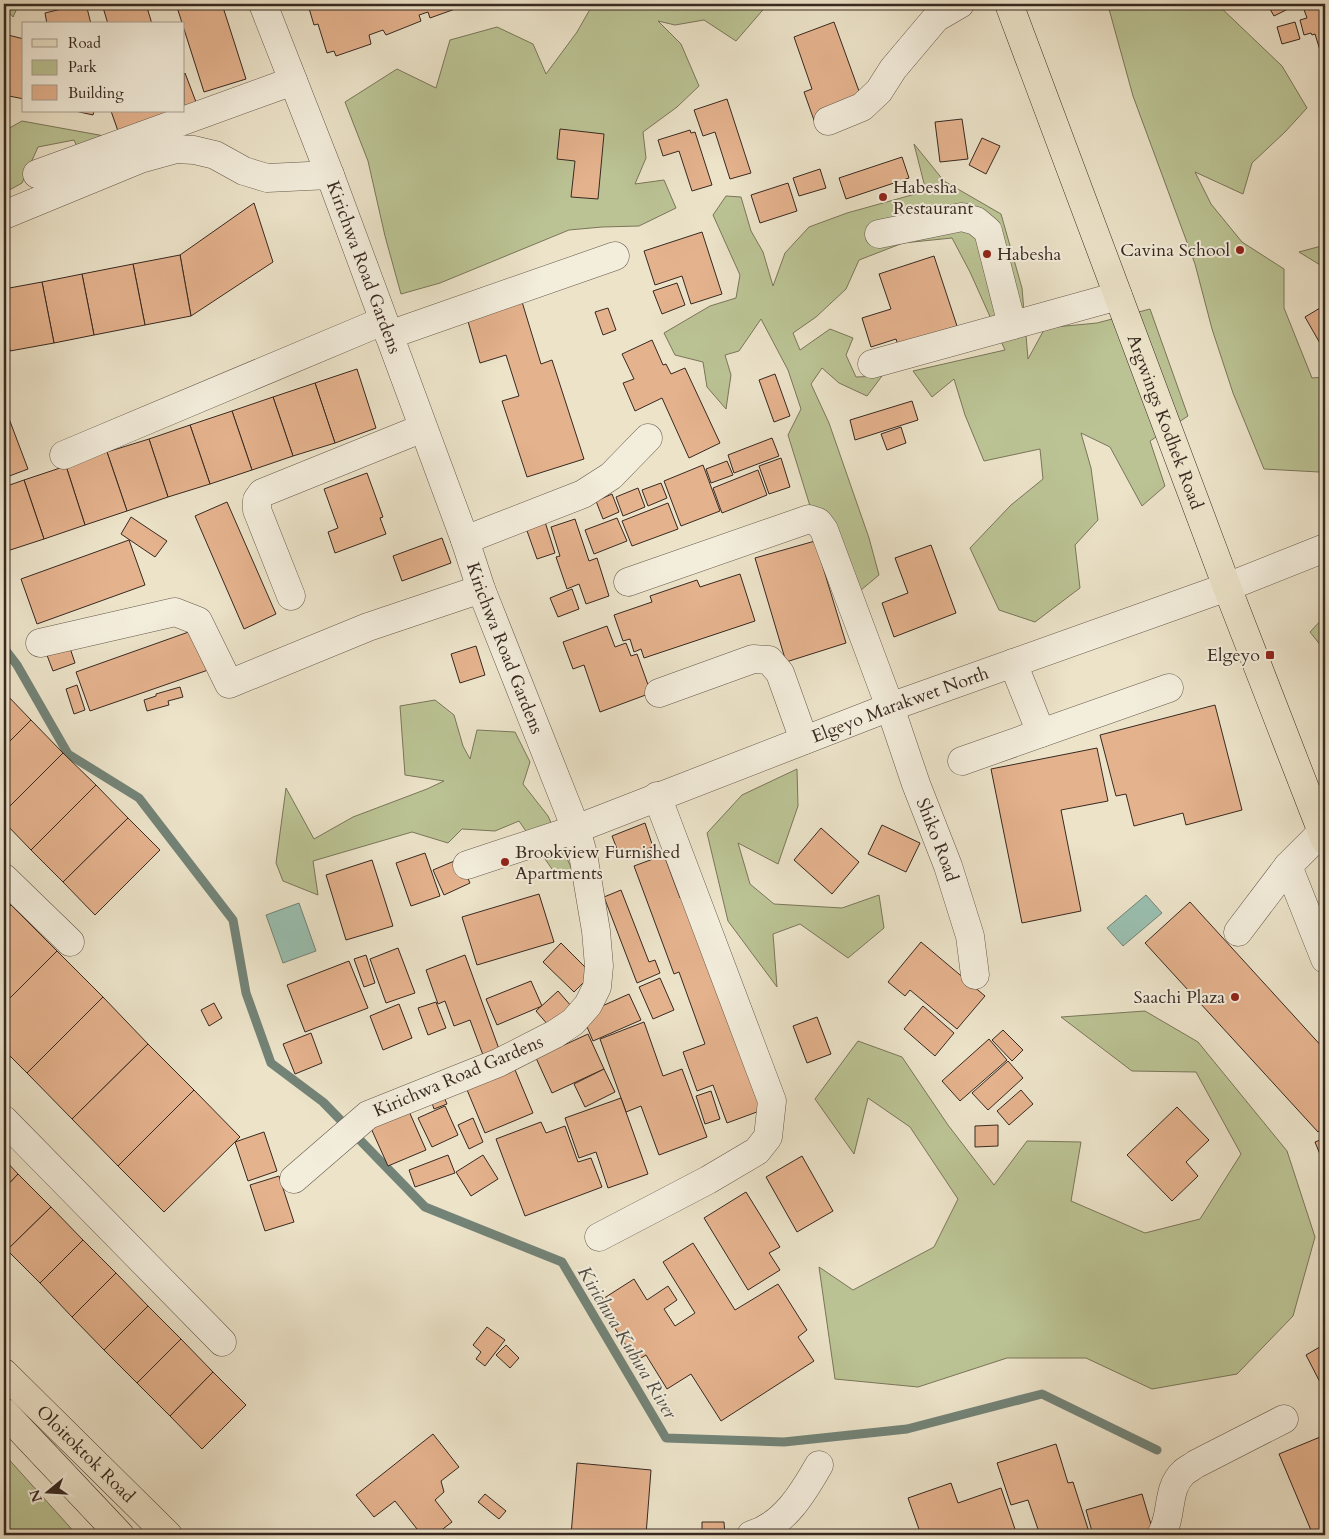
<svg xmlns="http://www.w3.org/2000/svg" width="1329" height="1539" font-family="Cardo,serif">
  <rect width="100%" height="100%" fill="#ece3c9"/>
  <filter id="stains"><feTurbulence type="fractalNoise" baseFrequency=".004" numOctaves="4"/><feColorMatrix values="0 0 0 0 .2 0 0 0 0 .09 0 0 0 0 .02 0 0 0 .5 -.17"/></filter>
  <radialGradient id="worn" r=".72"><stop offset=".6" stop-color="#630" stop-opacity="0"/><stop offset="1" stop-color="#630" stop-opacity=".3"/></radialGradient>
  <!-- green -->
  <g fill="#bbc394" stroke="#7a765a">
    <polygon points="4,4 19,4 13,17 4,7"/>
    <polygon points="593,4 714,4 713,6 725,4 768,4 736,41 704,20 675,25 658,21 681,44 699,86 677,107 643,132 646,158 635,184 664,180 676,208 639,226 602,227 569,230 440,283 401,294 385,236 368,161 345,102 397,69 436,88 450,40 497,27 533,44 546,74 577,32"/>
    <polygon points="1138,4 1217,4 1282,66 1307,108 1285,132 1252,163 1243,194 1195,172 1211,204 1242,242 1284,269 1284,308 1312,378 1325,377 1325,468 1319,472 1264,469 1233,393 1212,329 1195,264 1133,96 1109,9"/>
    <polygon points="22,121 110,137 88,170 74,140 38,147 22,183 4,193 4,131"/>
    <polygon points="914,144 944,181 1001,214 1022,288 1028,359 1045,328 1097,323 1150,309 1188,416 1150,441 1165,486 1142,506 1110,447 1081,433 1091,468 1098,520 1075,545 1080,588 1035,622 999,610 970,548 1011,505 1043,479 1040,449 984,461 965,415 954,379 932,397 913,371 1005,350 970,272 952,238 903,243 859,260 846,289 816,317 793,333 800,350 830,329 853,338 846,355 856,377 882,376 867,396 839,383 822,368 811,384 829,423 869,538 879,575 861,590 832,577 788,435 801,409 788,370 761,319 739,351 725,355 731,375 726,409 707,387 703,362 675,355 664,333 710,306 736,298 740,275 713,215 726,196 741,197 751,231 763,252 773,286 785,253 809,227 847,213 926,191"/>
    <polygon points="1325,245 1325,268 1299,252"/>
    <polygon points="1325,616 1325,651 1310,632"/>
    <polygon points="435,700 454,715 463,746 470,759 477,730 515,732 530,762 523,784 548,816 574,874 554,872 519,821 495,831 462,829 448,843 412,832 313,861 318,895 283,881 276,863 286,788 314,839 353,817 427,789 444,781 405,775 400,706"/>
    <polygon points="797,769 798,806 778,864 738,843 750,884 774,904 842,908 879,895 884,928 848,958 800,924 773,934 777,987 728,921 707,833 742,795"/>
    <polygon points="1145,1011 1198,1042 1287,1151 1315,1237 1293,1316 1237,1374 1152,1389 1086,1358 1007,1358 918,1387 835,1379 819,1267 853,1290 934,1247 958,1199 910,1127 868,1098 854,1154 815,1099 858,1041 902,1057 948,1125 994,1185 1027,1141 1081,1142 1071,1201 1145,1233 1200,1219 1241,1154 1196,1072 1132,1071 1061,1017"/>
    <polygon points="4,1454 77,1535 4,1535"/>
  </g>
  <!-- water -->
  <g fill="#9abfb0" stroke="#738377">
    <polygon points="1146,895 1162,913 1123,946 1107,928"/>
    <polygon points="299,903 316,951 283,963 266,915"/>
  </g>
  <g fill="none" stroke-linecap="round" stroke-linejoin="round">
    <!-- stream -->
    <polyline stroke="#738377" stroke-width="9" points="4,648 17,665 68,754 139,798 233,920 246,993 271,1063 323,1102 425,1207 562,1262 666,1438 784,1442 907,1429 1042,1394 1157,1450"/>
  </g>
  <!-- building -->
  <g fill="#e4b28d" stroke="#382921">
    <polygon points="82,4 86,4 91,24 47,24 45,13"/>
    <polygon points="102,4 146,4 152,24 108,24"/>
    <polygon points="176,4 222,4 246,79 204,92"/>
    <polygon points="312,4 469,4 430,18 428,12 419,15 421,21 386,35 383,30 369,35 371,44 336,56 334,51 327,53 318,24 314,25 308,5"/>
    <polygon points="1267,4 1288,4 1290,8 1274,16"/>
    <polygon points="1302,4 1325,4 1325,59 1323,60 1315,34 1312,35 1311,33 1304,35 1300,20 1307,18"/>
    <polygon points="834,22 864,105 815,123 804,92 812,89 794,37"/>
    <polygon points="1295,22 1300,39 1282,44 1277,27"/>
    <polygon points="4,34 24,39 24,99 4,95"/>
    <polygon points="185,73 196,102 184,106 184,74"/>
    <polygon points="727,99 751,173 730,179 715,132 703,136 694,110"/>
    <polygon points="75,111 94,111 93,115"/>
    <polygon points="111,111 171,111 118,131"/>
    <polygon points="962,119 968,159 940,162 935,122"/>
    <polygon points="560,129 604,134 598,199 571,197 575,161 557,159"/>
    <polygon points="690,130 691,133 695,132 712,185 692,191 679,151 663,156 658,140"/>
    <polygon points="982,138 1000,146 986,174 969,165"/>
    <polygon points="902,157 909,178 846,199 839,178"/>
    <polygon points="820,169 826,188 799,196 793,178"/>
    <polygon points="788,183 797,211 760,223 751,195"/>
    <polygon points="254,203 273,262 191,316 180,255"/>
    <polygon points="702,232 722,294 691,304 682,276 655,285 644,251"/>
    <polygon points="180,255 191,316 145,325 133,264"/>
    <polygon points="934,256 957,326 898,345 896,339 871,347 862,318 891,309 879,274"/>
    <polygon points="133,264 145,325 94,335 82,274"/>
    <polygon points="82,274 94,335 54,343 42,282"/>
    <polygon points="42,282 54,343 10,351 4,318 4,289"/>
    <polygon points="677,283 685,305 662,314 653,291"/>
    <polygon points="519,292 541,364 552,360 584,459 527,477 502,401 519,396 506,355 480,363 465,311"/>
    <polygon points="1325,305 1325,352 1305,317"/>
    <polygon points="608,308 616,330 603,335 595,312"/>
    <polygon points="4,318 10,351 4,353"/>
    <polygon points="652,340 663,365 666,364 671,374 685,368 720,443 689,458 662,398 635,411 623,383 634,379 622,354"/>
    <polygon points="357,369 376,428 335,443 315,383"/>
    <polygon points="775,374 790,416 774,422 759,380"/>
    <polygon points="315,383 335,443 293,456 273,397"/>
    <polygon points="273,397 293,456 252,470 232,411"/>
    <polygon points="912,401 918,420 855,440 850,420"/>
    <polygon points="232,411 252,470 210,484 190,425"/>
    <polygon points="8,416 28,469 4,478 4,418"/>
    <polygon points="190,425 210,484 168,497 149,439"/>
    <polygon points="901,427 906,443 887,450 881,434"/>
    <polygon points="772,438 779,456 734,473 728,455"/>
    <polygon points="149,439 168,497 127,511 107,452"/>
    <polygon points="107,452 127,511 85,525 66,466"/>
    <polygon points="781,458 790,487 769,494 759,466"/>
    <polygon points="727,461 733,475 711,483 706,469"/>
    <polygon points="703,465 720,511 681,526 664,481"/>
    <polygon points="66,466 85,525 44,539 24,480"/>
    <polygon points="758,470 767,495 722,513 713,488"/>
    <polygon points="367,473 383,517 380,518 386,534 335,553 328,532 338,528 324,489"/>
    <polygon points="24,480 44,539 4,552 4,487"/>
    <polygon points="661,483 667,498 648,506 642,490"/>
    <polygon points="638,488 645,507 623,516 616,497"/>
    <polygon points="612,494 619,512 603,519 596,501"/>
    <polygon points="227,502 276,614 244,629 195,516"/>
    <polygon points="668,503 678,529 632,546 622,521"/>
    <polygon points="131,517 167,541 155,557 121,534"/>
    <polygon points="617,518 627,541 594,554 585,530"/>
    <polygon points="575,519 589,561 597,558 609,596 586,604 579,584 567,589 556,557 560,556 551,527"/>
    <polygon points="545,522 555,553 537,559 526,528"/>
    <polygon points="442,538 451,563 402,581 393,556"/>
    <polygon points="129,540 145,585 37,624 21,579"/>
    <polygon points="815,541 846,643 786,662 755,558"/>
    <polygon points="931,545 956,613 894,637 882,603 908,593 895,558"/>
    <polygon points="740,574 755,621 644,658 641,649 634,652 630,639 623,641 614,615 652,602 650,596 697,580 700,587"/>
    <polygon points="572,589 579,609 558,617 550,598"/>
    <polygon points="607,626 615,647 626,643 631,656 637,654 651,693 600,712 584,665 573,669 563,642"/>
    <polygon points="197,629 211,669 90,711 76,672"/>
    <polygon points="68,642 75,663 53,671 45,650"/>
    <polygon points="476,646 485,675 460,683 451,654"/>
    <polygon points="77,685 85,710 74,714 66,689"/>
    <polygon points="180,687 183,697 168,701 169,705 147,711 144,700 156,696 156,694"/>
    <polygon points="4,692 31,720 4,747"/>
    <polygon points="1215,705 1242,810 1186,825 1183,813 1134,826 1126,794 1116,796 1100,735"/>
    <polygon points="31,720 63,753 4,812 4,747"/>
    <polygon points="1097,748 1108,801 1061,810 1081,911 1022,923 991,769"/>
    <polygon points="63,753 96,785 31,850 4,822 4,812"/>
    <polygon points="96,785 128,818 63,882 31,850"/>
    <polygon points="128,818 160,850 95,915 63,882"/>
    <polygon points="645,823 653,847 621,859 612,836"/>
    <polygon points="882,825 920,843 906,872 868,854"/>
    <polygon points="821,828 859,862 832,894 794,860"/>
    <polygon points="425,853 440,896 411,906 396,863"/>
    <polygon points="664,855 680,898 687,895 765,1109 727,1123 713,1085 697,1091 683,1052 705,1044 679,972 674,974 634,866"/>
    <polygon points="459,859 470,883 444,895 433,870"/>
    <polygon points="372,860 393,926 346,940 326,875"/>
    <polygon points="621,890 649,962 655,960 660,973 637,983 604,897"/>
    <polygon points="539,894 554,942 477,965 462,917"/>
    <polygon points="4,897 11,905 4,912"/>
    <polygon points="1190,902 1325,1050 1325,1126 1318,1132 1145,943"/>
    <polygon points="11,905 57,951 4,1004 4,912"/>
    <polygon points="921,942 985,996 957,1029 910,990 905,996 888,982"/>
    <polygon points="561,943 592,974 574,992 543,962"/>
    <polygon points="398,948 415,993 386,1003 370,959"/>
    <polygon points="57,951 103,997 27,1073 4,1050 4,1004"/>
    <polygon points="366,955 375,983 364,987 354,959"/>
    <polygon points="465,955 499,1049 483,1055 470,1020 454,1026 445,1001 438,1004 426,970"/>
    <polygon points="349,961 368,1008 305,1032 287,985"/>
    <polygon points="660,978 674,1010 653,1019 639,987"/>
    <polygon points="531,981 542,1006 497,1025 486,999"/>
    <polygon points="558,991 572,1007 549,1026 536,1011"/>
    <polygon points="629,994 641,1020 593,1041 582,1015"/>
    <polygon points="103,997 148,1044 72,1119 27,1073"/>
    <polygon points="436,1002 446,1028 428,1035 418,1008"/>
    <polygon points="214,1003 222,1018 209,1026 201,1010"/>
    <polygon points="399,1004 412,1038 383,1050 370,1016"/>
    <polygon points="923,1006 954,1033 935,1056 904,1029"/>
    <polygon points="817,1017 831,1054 807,1063 793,1026"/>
    <polygon points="644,1022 663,1076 682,1069 707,1137 659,1155 641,1106 626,1112 600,1039"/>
    <polygon points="1003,1030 1023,1050 1012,1061 992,1040"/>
    <polygon points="311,1033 322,1063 295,1074 283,1044"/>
    <polygon points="588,1034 604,1069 552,1093 536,1058"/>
    <polygon points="989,1039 1007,1060 960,1101 942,1081"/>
    <polygon points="148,1044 194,1090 118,1166 72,1119"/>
    <polygon points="1008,1061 1023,1078 988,1110 972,1093"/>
    <polygon points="513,1065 533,1113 485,1133 465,1085"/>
    <polygon points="604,1069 615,1092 585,1107 574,1084"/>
    <polygon points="194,1090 240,1137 164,1212 118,1166"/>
    <polygon points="441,1090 447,1104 434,1109 429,1094"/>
    <polygon points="1021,1090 1033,1104 1009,1125 997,1111"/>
    <polygon points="711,1091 720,1119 705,1124 696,1096"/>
    <polygon points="621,1098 648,1174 608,1188 596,1152 579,1158 565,1118"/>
    <polygon points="445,1106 458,1135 432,1147 418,1118"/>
    <polygon points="1177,1107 1209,1140 1186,1162 1198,1176 1172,1201 1127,1155"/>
    <polygon points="408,1109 426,1150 388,1166 370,1126"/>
    <polygon points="473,1118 483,1142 469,1149 458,1125"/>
    <polygon points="541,1122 546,1133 565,1126 578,1162 591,1158 602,1187 525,1216 496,1139"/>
    <polygon points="998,1125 998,1146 975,1147 975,1126"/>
    <polygon points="264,1132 277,1171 248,1181 235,1142"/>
    <polygon points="1325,1138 1325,1167 1315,1142"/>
    <polygon points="448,1155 455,1173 415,1187 409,1170"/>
    <polygon points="483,1155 498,1179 471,1196 456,1172"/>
    <polygon points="802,1156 833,1211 797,1232 766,1177"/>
    <polygon points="4,1159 18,1174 4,1189"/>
    <polygon points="18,1174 51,1207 7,1250 4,1247 4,1189"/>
    <polygon points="279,1176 294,1222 265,1231 250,1185"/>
    <polygon points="746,1192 780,1247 769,1253 780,1270 748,1290 704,1218"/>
    <polygon points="51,1207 83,1240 40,1283 7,1250"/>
    <polygon points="83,1240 116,1273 72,1317 40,1283"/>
    <polygon points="693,1243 735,1310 778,1284 807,1330 798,1337 814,1361 721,1421 691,1374 667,1389 646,1355 636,1361 598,1302 634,1279 647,1300 668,1286 677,1300 664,1309 675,1326 695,1313 663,1262"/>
    <polygon points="116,1273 148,1306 104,1350 72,1317"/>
    <polygon points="148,1306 181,1339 137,1383 104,1350"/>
    <polygon points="487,1327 505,1340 485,1366 476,1359 481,1352 473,1345"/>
    <polygon points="181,1339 213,1372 170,1416 137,1383"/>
    <polygon points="1325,1344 1325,1389 1324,1390 1306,1355"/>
    <polygon points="506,1345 519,1358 510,1368 496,1355"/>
    <polygon points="213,1372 246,1405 202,1449 170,1416"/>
    <polygon points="433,1434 459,1467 441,1481 444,1492 435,1500 452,1522 435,1535 409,1535 417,1529 395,1501 374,1517 356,1495"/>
    <polygon points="1325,1435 1325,1535 1313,1535 1279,1454"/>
    <polygon points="1056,1444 1068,1483 1073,1482 1090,1535 1040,1535 1028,1500 1011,1505 997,1463"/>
    <polygon points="577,1463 651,1470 646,1535 611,1532 611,1535 571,1535"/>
    <polygon points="951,1483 958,1503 1001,1488 1017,1535 921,1535 908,1498"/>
    <polygon points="485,1494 506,1511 499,1519 478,1502"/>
    <polygon points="1142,1494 1153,1531 1137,1535 1093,1535 1086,1510"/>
    <polygon points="702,1522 724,1522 725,1535 702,1535"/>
  </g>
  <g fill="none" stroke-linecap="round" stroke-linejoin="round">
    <defs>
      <g id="minor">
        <path id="s1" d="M263,4L330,175L465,540L481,589L576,829L583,854L596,931L599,966L597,987L588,1005L573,1022L555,1034L498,1063L368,1115L294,1179"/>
        <polyline points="828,121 862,107 879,91 893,69 936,18 960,4"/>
        <polyline points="37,174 293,81"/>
        <polyline points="4,215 140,159 176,149 194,150 215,155 244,171 267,178 330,175"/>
        <polyline points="879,234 962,217 976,221 988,231 1012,325"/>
        <polyline points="389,335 615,256"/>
        <polyline points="872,364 1118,296"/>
        <polyline points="64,455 383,321"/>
        <polyline points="465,540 583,494 611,476 648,438"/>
        <path id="s2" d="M628,582L809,519L818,522L824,530L890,707L916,784L948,866L970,936L975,975"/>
        <polyline points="291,596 257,510 257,500 262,493 423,428"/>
        <polyline points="40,643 175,612 198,621 229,684 368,627 481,589"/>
        <polyline points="1013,663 1041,733"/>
        <polyline points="659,693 753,659 769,660 780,673 804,740"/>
        <polyline points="962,761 1169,688"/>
        <path id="s3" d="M467,865L576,829L890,707L1227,587L1325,548"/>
        <polyline points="1288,866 1325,959"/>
        <polyline points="4,878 70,942"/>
        <polyline points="1238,932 1288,866 1322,832"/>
        <polyline points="4,1120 222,1342"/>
        <polyline points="599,1237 708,1180 757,1151 768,1137 772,1101 657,796"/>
        <path d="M751,1535C784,1525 803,1493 819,1465"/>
        <path d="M1161,1535C1173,1516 1166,1489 1183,1473C1186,1470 1192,1467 1196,1464L1284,1419"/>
      </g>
      <g id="major">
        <path id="s4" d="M1009,4L1227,587L1325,840"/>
        <path id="s5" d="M4,1373L168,1535"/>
        <polyline points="4,1412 120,1535"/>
      </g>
    </defs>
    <!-- minor casing -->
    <use href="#minor" stroke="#65584b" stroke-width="29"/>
    <!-- major casing -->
    <use href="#major" stroke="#382921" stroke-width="29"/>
    <!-- minor -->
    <use href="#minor" stroke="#f3eddc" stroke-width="28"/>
    <!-- major -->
    <use href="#major" stroke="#ece3c9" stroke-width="28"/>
  </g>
  <!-- markers -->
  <g fill="#8f2418" stroke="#f3eddc" stroke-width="2">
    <circle cx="883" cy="197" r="5"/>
    <circle cx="1240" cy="250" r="5"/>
    <circle cx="987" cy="254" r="5"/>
    <rect x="1265" y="650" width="10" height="10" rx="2.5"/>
    <circle cx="505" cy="862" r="5"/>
    <circle cx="1235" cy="997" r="5"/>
  </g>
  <g text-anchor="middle" stroke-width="4" stroke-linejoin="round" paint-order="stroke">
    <!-- poi labels -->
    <g font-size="18" fill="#382921" stroke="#f3eddc" text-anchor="start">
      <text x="893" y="193">Habesha<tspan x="893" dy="21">Restaurant</tspan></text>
      <text x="1230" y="256" text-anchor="end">Cavina School</text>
      <text x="997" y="260">Habesha</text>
      <text x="1260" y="661" text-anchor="end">Elgeyo</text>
      <text x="515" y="858">Brookview Furnished<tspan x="515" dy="21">Apartments</tspan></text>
      <text x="1225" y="1003" text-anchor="end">Saachi Plaza</text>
    </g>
    <!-- street labels -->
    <g font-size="18" fill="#382921" stroke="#f3eddc">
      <text dy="6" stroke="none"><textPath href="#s1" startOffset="282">Kirichwa Road Gardens</textPath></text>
      <text dy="6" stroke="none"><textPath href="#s4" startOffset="446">Argwings Kodhek Road</textPath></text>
      <text dy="6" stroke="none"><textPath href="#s1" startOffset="688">Kirichwa Road Gardens</textPath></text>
      <text dy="6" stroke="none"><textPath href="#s3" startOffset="462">Elgeyo Marakwet North</textPath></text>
      <text dy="6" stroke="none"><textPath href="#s2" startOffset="541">Shiko Road</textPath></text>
      <text transform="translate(458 1076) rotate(-23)" y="6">Kirichwa Road Gardens</text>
      <text dy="6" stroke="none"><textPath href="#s5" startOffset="115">Oloitoktok Road</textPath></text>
    </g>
    <!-- water labels -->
    <g font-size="19" font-style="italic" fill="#504e45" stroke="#f3eddc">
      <text transform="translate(628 1342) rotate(59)" y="7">Kirichwa Kubwa River</text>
    </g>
  </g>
  <!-- margin -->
  <rect width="1329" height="1539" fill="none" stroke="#ece3c9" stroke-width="20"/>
  <rect x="5" y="5" width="1319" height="1529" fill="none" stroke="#382921" stroke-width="2.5"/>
  <rect x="10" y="10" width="1309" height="1519" fill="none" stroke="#382921"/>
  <!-- legend -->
  <rect x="22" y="22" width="162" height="90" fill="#f3eddc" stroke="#a89f91"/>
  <rect x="32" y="39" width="25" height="8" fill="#ece3c9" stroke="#a89f91"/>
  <text x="68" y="48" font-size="15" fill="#382921">Road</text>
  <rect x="32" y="60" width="25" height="15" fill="#bbc394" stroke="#a89f91"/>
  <text x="68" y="72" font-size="15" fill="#382921">Park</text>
  <rect x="32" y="85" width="25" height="15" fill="#e4b28d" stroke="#a89f91"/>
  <text x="68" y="98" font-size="15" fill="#382921">Building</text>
  <!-- north arrow -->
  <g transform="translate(48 1492) rotate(252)" stroke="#f3eddc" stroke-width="4" paint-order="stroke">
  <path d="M0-4L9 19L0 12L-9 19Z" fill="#382921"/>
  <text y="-8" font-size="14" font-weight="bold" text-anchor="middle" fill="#382921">N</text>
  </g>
  <rect width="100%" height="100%" filter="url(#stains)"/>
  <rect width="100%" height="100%" fill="url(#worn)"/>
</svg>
